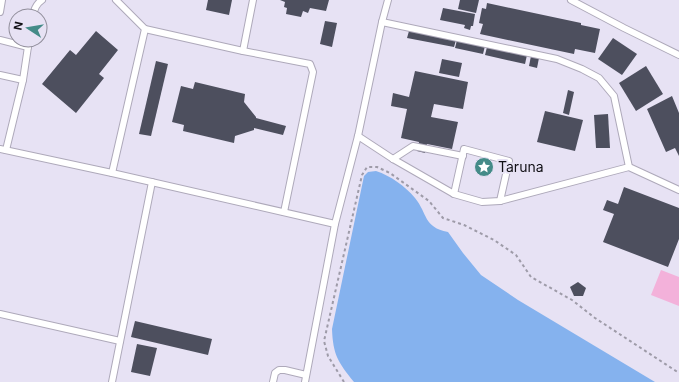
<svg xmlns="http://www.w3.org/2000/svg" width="679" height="382" font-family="Inter,sans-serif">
  <rect width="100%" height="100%" fill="#e7e2f4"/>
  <!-- green -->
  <polygon fill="#f3b1da" points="661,270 679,277 679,306 651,295"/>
  <!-- water -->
  <path fill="#85b2ee" d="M376,171C391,176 405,186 415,198C428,214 423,227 448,232L463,253L481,275L518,300L655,382H354C338,362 333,355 332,329L364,176L368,172Z"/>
  <!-- building -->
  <g fill="#4d4f5e">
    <polygon points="208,0 232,0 229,15 206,10"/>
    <polygon points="280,0 329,0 326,11 310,8 308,13 303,11 301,17 286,14 287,8 284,7 285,2"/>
    <polygon points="460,0 479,0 476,13 458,9"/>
    <polygon points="487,3 581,23 581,25 600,29 595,53 575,49 574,54 480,34 483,24 479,23 482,8 486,9"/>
    <polygon points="443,8 475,14 473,26 471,26 470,30 464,28 465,25 440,20"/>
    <polygon points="325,21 337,23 332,47 320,44"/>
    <polygon points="96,31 118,50 99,74 104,78 76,113 42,84 70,50 76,55"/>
    <polygon points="409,31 456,40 454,47 407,38"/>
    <polygon points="613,38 637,54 622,75 598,59"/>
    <polygon points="457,40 485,46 483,54 455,48"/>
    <polygon points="487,47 527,55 525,64 485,55"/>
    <polygon points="531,56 539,58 537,68 529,66"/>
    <polygon points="442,59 462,63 459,77 439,73"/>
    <polygon points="156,61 168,64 151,136 139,134"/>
    <polygon points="646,66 663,94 636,111 619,83"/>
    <polygon points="415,71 468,82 463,109 434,104 431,117 458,122 452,149 427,144 425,153 417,151 419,142 401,138 407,109 391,106 393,93 409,97"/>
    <polygon points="195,82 245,94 244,102 256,117 256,118 286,126 283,135 254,128 254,130 235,136 234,143 183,131 184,125 172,122 181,86 193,89"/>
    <polygon points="568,90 574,92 569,115 563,113"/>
    <polygon points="672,96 679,113 679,156 675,148 666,152 647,109"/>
    <polygon points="545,111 583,120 575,151 537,142"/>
    <polygon points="608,114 610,148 596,148 594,115"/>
    <polygon points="624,187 679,208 679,239 668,267 603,242 614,214 603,210 607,200 618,204"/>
    <polygon points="578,282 586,288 583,296 574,296 570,287"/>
    <polygon points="135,321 212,339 208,355 131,337"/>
    <polygon points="137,344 157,348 150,376 131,372"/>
  </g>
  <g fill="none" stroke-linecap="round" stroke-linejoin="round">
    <defs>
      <g id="service">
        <polyline points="571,0 624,28 679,55"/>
        <polyline points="0,12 2,0"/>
        <path d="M33,16C34,9 36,4 42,0"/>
        <polyline points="382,22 557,59 582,69 599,78 614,96 629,167"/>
        <polyline points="145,29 243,51 310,64 313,72 284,212"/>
        <polyline points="0,40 28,47"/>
        <polyline points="243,51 253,0"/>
        <polyline points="0,75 23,80"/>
        <polyline points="358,136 393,159 454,194 482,202 500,201 629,167 679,190"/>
        <polyline points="0,149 112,173 335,224 358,136 382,22 388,0"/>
        <polyline points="6,150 23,80 29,40"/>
        <polyline points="393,159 413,146 463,156"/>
        <polyline points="112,173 145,29 116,0"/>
        <polyline points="454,194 464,149 509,161 500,201"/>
        <polyline points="0,314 120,341"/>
        <polyline points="112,382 152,182"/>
        <polyline points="273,382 275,373 279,370 285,370 306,375"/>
        <polyline points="305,382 335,224"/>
      </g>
    </defs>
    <!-- service casing -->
    <use href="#service" stroke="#aea9ba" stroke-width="8"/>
    <!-- path -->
    <polyline stroke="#9e9ba8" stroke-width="2" stroke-dasharray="3 3" stroke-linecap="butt" points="344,382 328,356 324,341 362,175 367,167 377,167 390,173 429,201 443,218 464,225 494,240 516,255 531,277 572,300 595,318 679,373"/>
    <!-- service -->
    <use href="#service" stroke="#fff" stroke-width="6"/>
  </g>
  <!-- icons -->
  <defs>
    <symbol id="sight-disc" viewBox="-11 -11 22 22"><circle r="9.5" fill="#448b88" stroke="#e7e2f4"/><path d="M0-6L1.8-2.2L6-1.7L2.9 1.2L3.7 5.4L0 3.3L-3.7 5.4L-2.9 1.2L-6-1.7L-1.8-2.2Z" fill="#fff"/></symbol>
  </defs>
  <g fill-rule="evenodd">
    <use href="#sight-disc" x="473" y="156" width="22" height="22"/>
  </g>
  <g text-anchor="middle" stroke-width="4" stroke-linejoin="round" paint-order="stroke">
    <!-- poi labels -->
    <g font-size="14" fill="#111015" stroke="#e7e2f4" text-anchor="start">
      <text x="498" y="172">Taruna</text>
    </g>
  </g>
  <!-- north arrow -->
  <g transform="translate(28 28) rotate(282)"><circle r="19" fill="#e7e2f4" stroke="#918e9b"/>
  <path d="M0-3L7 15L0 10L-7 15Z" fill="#448b88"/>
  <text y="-6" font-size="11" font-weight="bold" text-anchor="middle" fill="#111015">N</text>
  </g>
</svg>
